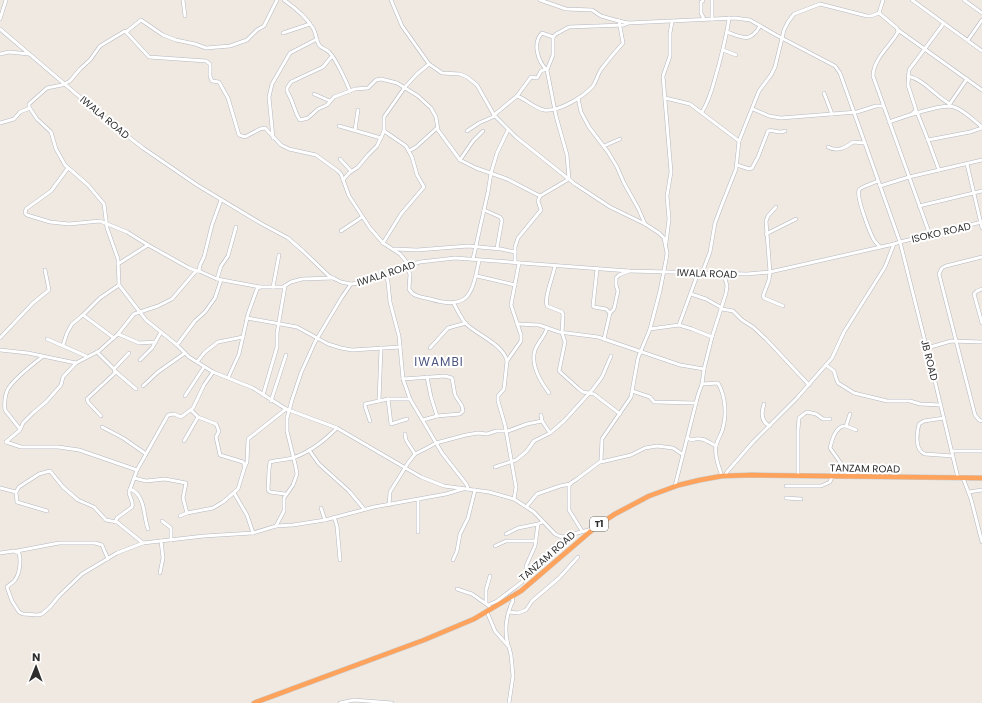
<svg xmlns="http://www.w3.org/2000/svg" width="982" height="703" font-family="Poppins,sans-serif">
  <rect width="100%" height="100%" fill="#efe9e1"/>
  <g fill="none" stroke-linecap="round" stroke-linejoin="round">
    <defs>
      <g id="minor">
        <polyline points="183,0 185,16"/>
        <path d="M284,0C294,7 306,17 313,28C316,33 316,40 319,45C322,49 326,49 329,52C336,59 346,81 350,91"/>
        <polyline points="391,0 402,26 429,64 442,73 460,74 467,77 477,85 494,115 516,137 575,184 610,207 645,224 659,233 664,238 667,253 666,260 660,291 650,329 638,358 631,397 602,439 601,461 577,479 571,483 569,486 569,510 582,531"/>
        <polyline points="540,0 566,9 592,10 601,16 615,20 628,23 735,18 750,20 776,35 835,66 840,73 900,242 933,373 958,478"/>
        <polyline points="712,0 712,19"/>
        <path d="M883,0L879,13L897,28L898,32C891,45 873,59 873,76L930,235"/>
        <polyline points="912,0 982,51"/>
        <polyline points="964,0 982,13"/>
        <polyline points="703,1 701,2 701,13 704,19"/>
        <polyline points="0,19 6,0"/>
        <polyline points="0,29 108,121 143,148 197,185 262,224 288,238 303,251 329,276 341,282 351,284 367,282 409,265 420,262 455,258 629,271 747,274 770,272 894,244 900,242 982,222"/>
        <polyline points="898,30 982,90"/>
        <polyline points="126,32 141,20 163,35 176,40 195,44 206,48 230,46 247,40 257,30 264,26 277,0"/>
        <path d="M727,32C743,38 750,43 760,26"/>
        <polyline points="283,33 310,24"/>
        <polyline points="553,37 556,34 569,27 624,25 628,23"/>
        <polyline points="968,40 982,20"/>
        <polyline points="723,50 736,55"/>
        <polyline points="0,54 9,52 29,54"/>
        <polyline points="332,56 323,67 291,82 287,88 287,91 291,99 297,115 300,120 308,118 318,109 327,105 334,97 355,89 368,88 376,80 381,79 397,83 418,96 431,108 436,117 438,130 460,160 476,168 507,179 540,196"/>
        <path d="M908,76C925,80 935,96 950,104"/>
        <polyline points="824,93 832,114"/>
        <polyline points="314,94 330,101"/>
        <polyline points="517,96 531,77 537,78 541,71 546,69"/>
        <polyline points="578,98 581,112 589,127 608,152 617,167 624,183 638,208 645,224"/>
        <polyline points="665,98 690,104 739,141"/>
        <polyline points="949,105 967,79"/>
        <polyline points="753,109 769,116 781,118 857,112 876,106 883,106"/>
        <path d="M702,112C711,98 713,84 718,68C722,52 727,35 729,18"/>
        <polyline points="917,112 928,140 939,170"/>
        <polyline points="912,114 916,110 908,85 909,70 944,23"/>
        <path d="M494,115L517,96C526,99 534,108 544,110C559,112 583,97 593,86C597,80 598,72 603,67C609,59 616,51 623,43L619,21"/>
        <path d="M889,122C900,118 943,103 954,107C964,110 973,120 982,127"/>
        <polyline points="0,123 14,119 20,112 30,108"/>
        <polyline points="339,126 381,138"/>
        <polyline points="355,130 358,110"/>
        <polyline points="467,131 479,123 495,116"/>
        <polyline points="273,138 269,97 272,84 290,53 317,39"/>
        <polyline points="928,140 970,132 982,128"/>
        <polyline points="604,146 620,139"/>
        <path d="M828,147C837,152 845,148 853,142L865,143"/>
        <polyline points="409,151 416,147 437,128"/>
        <polyline points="340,159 351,171"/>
        <polyline points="460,160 473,141 483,131"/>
        <polyline points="967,164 982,228"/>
        <path d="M737,165L749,169L752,168L758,157L768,131C773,129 779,134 785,131"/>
        <polyline points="68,168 51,191 26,209 25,213 27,215 50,222 69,224 100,221 127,232 148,245"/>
        <polyline points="343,180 349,173 358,167 368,155 377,146 384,131 384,117 405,87 417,74 429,64"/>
        <path d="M878,181C874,183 860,187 859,190C856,197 870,233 874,240C876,243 878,245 880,247"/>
        <polyline points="880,186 909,177 982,160"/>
        <polyline points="919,206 982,191"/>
        <polyline points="776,207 768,216 766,221 770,272 769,280 763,296 764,298 783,306"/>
        <polyline points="484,210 500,217 502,220 497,248"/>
        <polyline points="341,231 362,217"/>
        <polyline points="766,234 796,219"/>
        <polyline points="383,243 401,214 424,187 417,175 412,157 406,146 384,131"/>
        <polyline points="666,243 669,219 667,196 671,172 663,76 670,56 670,33 672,22"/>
        <polyline points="395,249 417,250 468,246 501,249 515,252"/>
        <polyline points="982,257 946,266 942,268 939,274 975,415 979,420 982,421"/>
        <polyline points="473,259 488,192 491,173 497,153 508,130"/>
        <path d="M515,263V247L518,238L541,210L538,201L540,196L569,179L567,155L556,116L547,70L553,55V37L542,33C532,43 538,62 547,70"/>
        <polyline points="118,264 148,245 189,268 197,271"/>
        <polyline points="409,265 400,254 383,243 370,228 349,196 341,174 338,171 316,155 289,149 281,145 265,128 260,129 245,137 239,135 228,98 219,82 212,81 210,76 210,64 206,61 149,57 125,31 100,46 90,60 80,69 70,81 62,85 47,88 29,104 29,107 37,119 51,132 56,149 65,165 88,185 104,204 107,228 118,259 119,285 146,320 177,345 189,357 213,372 253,388 286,409 337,428 421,477 444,486 489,492 514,499 534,512 555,534 559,536 563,537 592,529"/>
        <path d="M406,266L410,274L409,289C413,297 422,297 430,299C469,311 472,294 479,261"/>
        <path d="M555,266C553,277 544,297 547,306L562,312L563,315L562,333L565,342L559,371L579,389L583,392L594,394L620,414"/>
        <polyline points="597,269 593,306 594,307 606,309 610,313"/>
        <polyline points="199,271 200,265 204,257 212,225 221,200"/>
        <polyline points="702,273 710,252 715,223 721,207 736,169 739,141 759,91 771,75 775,67 784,30 788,22 794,14 820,4 867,16 871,16 879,13"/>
        <polyline points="386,275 388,282 390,302 399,336 403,379 410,399 442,453 467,485 468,489"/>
        <polyline points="477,276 515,285"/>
        <polyline points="217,279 221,266 228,256 236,227"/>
        <polyline points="273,287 279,255"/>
        <polyline points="982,289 977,291 974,294 982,323"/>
        <polyline points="691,294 706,299 722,308"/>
        <path d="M454,304C457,310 461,317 465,323C477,335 503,344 507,361"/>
        <polyline points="722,309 733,311 742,320 753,327 766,339 809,385"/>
        <polyline points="83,315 114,338"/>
        <polyline points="247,318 297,327 328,344 341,348 352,350 400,347"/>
        <polyline points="517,324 539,325 559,332 598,337 680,365 704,369"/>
        <polyline points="679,325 698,273"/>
        <path d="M547,328C545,336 538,342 535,350C530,365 540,381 549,393"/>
        <polyline points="650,329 679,325 692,329 712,337"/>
        <polyline points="118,334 139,343 156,342"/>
        <polyline points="0,338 33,303 49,290 45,270"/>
        <polyline points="47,339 86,356"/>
        <polyline points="604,339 610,313 614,309 618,291 616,285 616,278 619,275 629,271"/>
        <polyline points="63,345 67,333 72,324 83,315 100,298 119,285"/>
        <polyline points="177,345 195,321 205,312 215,298 221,280"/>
        <polyline points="430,348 448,328 466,323"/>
        <polyline points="927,348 951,341 982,342"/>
        <polyline points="0,350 28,353 76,363"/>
        <polyline points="97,352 114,369 115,373 87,399 88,402 101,416"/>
        <polyline points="140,360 152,348 161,332"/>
        <polyline points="197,362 205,352 218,342 243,337"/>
        <polyline points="826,365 834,371 836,378 838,383 854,393 887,401 910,401 920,404 941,405"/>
        <polyline points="114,369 129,353"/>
        <polyline points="115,371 136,389"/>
        <polyline points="427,377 431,397 437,416"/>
        <polyline points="228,378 239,354 248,314 257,289 260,287 283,287 291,282 302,279 334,278"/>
        <polyline points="403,379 445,376 452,378 455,395 462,406 463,411 460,414 437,416 423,420"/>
        <path d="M702,384L718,383C726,397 727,416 722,431C720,436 717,441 716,446C714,455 719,468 722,476"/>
        <polyline points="143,386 158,372 185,353"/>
        <polyline points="632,391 650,397 654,402 696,403"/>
        <polyline points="263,395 277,347 277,333 285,286"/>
        <polyline points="185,396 204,367"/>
        <polyline points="388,399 391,424 407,419"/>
        <polyline points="271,401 286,355"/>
        <polyline points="379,401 381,348"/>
        <path d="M764,404C761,413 761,422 770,426"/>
        <polyline points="541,415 542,421 550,433"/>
        <path d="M944,418L924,421L919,424C917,432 914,450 925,454L953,456"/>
        <polyline points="370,421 365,406 365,404 388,399 410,399"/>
        <polyline points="846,426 856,430"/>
        <polyline points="102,427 123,438 146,454"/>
        <path d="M20,429L5,410C4,405 5,396 7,391C11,381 33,364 42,357"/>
        <polyline points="405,434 406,440 415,454"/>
        <path d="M687,438L692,440C702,436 708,442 716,446"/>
        <polyline points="184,441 198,417"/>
        <polyline points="6,442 20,430 23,423 33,413 46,402 61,385 63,377 76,363 99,351 118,334 134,314 158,306 172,299 196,271 199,271 217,279 260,287"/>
        <polyline points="6,442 21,447 58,447 79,450 137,470"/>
        <polyline points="309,450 319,464 349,491 364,509"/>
        <polyline points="952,451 982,451"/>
        <polyline points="601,462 631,455 645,448 657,446 673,448 682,454"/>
        <polyline points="245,466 247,462 248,439 286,409"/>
        <polyline points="495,467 516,460 526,452 534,441 550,433 564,421 593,389 602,377 611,356"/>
        <polyline points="725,476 727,472 753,442 797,398 832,358 844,332 885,267 894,244"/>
        <polyline points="798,476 798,430 799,418 804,414 807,412 816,414 823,419 830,419"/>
        <path d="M849,477L845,469L830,448C832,439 836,425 846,426L850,414"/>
        <polyline points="134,478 146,481 165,479 186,483 183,498 187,513"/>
        <polyline points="963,478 971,499 982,542"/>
        <polyline points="675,486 698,395 702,384 704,369 712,337 726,293 727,286 724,274"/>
        <polyline points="786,486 821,486 830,482 832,477"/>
        <polyline points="0,488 16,492"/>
        <path d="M130,489C146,495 143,516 148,529"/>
        <polyline points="969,492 982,490"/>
        <polyline points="234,493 247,515 253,533"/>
        <path d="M285,494L270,492L268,490L269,470L270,462C277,460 285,460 292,458C309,453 325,440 337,428"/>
        <polyline points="786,498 801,499"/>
        <polyline points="514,499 516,487 505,425 498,401 498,396 504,389 507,361 521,341 521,335 511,305 519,263"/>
        <polyline points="389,505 390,492 408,463 415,454 427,448 436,443 466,435 478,433 487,434 496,431 508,431 527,424 542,421"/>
        <polyline points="527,506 537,494 560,486 570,484"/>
        <polyline points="321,508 325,520"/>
        <polyline points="47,511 17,502 16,492 19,487 39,474 50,471 63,487 78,500 94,507 106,520 117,522 143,543"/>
        <polyline points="180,516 187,513 213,508 223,502 238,489 245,466 243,462 220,455 216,437 219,431 216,424 198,417 191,410"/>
        <polyline points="334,517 337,526 340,560"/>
        <polyline points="162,521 171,528 171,540"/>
        <path d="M115,522L117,518L132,507C134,501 129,497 129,492L137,470L168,415L174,414L181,417L193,408L204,385L213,372"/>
        <polyline points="276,526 284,511 284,498 293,485 297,474 296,468 287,431 287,418 292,400 301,373 315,342 342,297 351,284"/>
        <polyline points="418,532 418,500"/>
        <polyline points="506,534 518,528 538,524"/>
        <polyline points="495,546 506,541 536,541"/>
        <polyline points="17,551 59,543 95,543 102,545 108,559"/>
        <path d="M0,553L14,551L19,553C21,561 20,573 15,580C13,583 10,584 7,587L8,590L12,601L19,612L23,614L38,615L42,614L50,607L59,596L82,574L117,553L143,543L204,536L253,533L276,526L293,525L325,520L374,507L446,494L463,489"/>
        <polyline points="453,560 457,551 460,534 468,518 475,490"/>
        <polyline points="160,573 163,558 161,541"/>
        <polyline points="457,589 472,594 489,606"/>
        <polyline points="486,603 486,590 490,576"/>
        <polyline points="488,605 497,601 522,582 526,573 526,566 535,546 538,524 542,522"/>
        <polyline points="487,612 495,631 509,647 511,655 513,676 509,703"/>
        <polyline points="509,612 518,613 526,610 532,601 559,578 578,557"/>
        <path d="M508,645C504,631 506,614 513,601L512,597"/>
        <polyline points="340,703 354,700 392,703"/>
      </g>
      <polyline id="highway" points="254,703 424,640 474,619 521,591 598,525 615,514 649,496 679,485 700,480 722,476 752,475 982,478"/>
    </defs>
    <!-- minor casing -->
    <use href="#minor" stroke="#b4b7c1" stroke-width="4"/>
    <!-- highway casing -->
    <use href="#highway" stroke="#c9c9c9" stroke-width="5.5"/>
    <!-- minor -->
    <use href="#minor" stroke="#fff" stroke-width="3"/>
    <!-- highway -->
    <use href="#highway" stroke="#ffa35c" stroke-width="4.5"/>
  </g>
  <g text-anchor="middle" stroke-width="4" stroke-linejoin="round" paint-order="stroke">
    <!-- shield labels -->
    <rect fill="#fff" stroke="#6d6d6d" stroke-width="1" x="590" y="517" width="18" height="14" rx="3"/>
    <g font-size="9" font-weight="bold" fill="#2e2e2e">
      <text x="599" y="527">T1</text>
    </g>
    <!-- street labels -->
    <g font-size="10" fill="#2e2e2e" stroke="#fff">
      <text transform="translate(105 117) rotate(40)" y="4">IWALA ROAD</text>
      <text transform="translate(941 232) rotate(-13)" y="4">ISOKO ROAD</text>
      <text transform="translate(386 273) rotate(-18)" y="4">IWALA ROAD</text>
      <text transform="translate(707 273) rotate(2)" y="4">IWALA ROAD</text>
      <text transform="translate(930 360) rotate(76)" y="4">JB ROAD</text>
      <text transform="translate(865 468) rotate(1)" y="4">TANZAM ROAD</text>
      <text transform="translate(547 556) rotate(-41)" y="4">TANZAM ROAD</text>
    </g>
    <!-- quarter labels -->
    <g font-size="12" letter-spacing="1" fill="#4d5680" stroke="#fff">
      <text x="439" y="366">IWAMBI</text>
    </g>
  </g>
  <!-- north arrow -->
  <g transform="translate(36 667) rotate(1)" stroke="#ffffff" stroke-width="3" paint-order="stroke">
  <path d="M0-3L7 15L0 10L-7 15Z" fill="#2e2e2e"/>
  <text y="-6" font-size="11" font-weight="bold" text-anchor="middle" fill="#2e2e2e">N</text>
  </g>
</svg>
